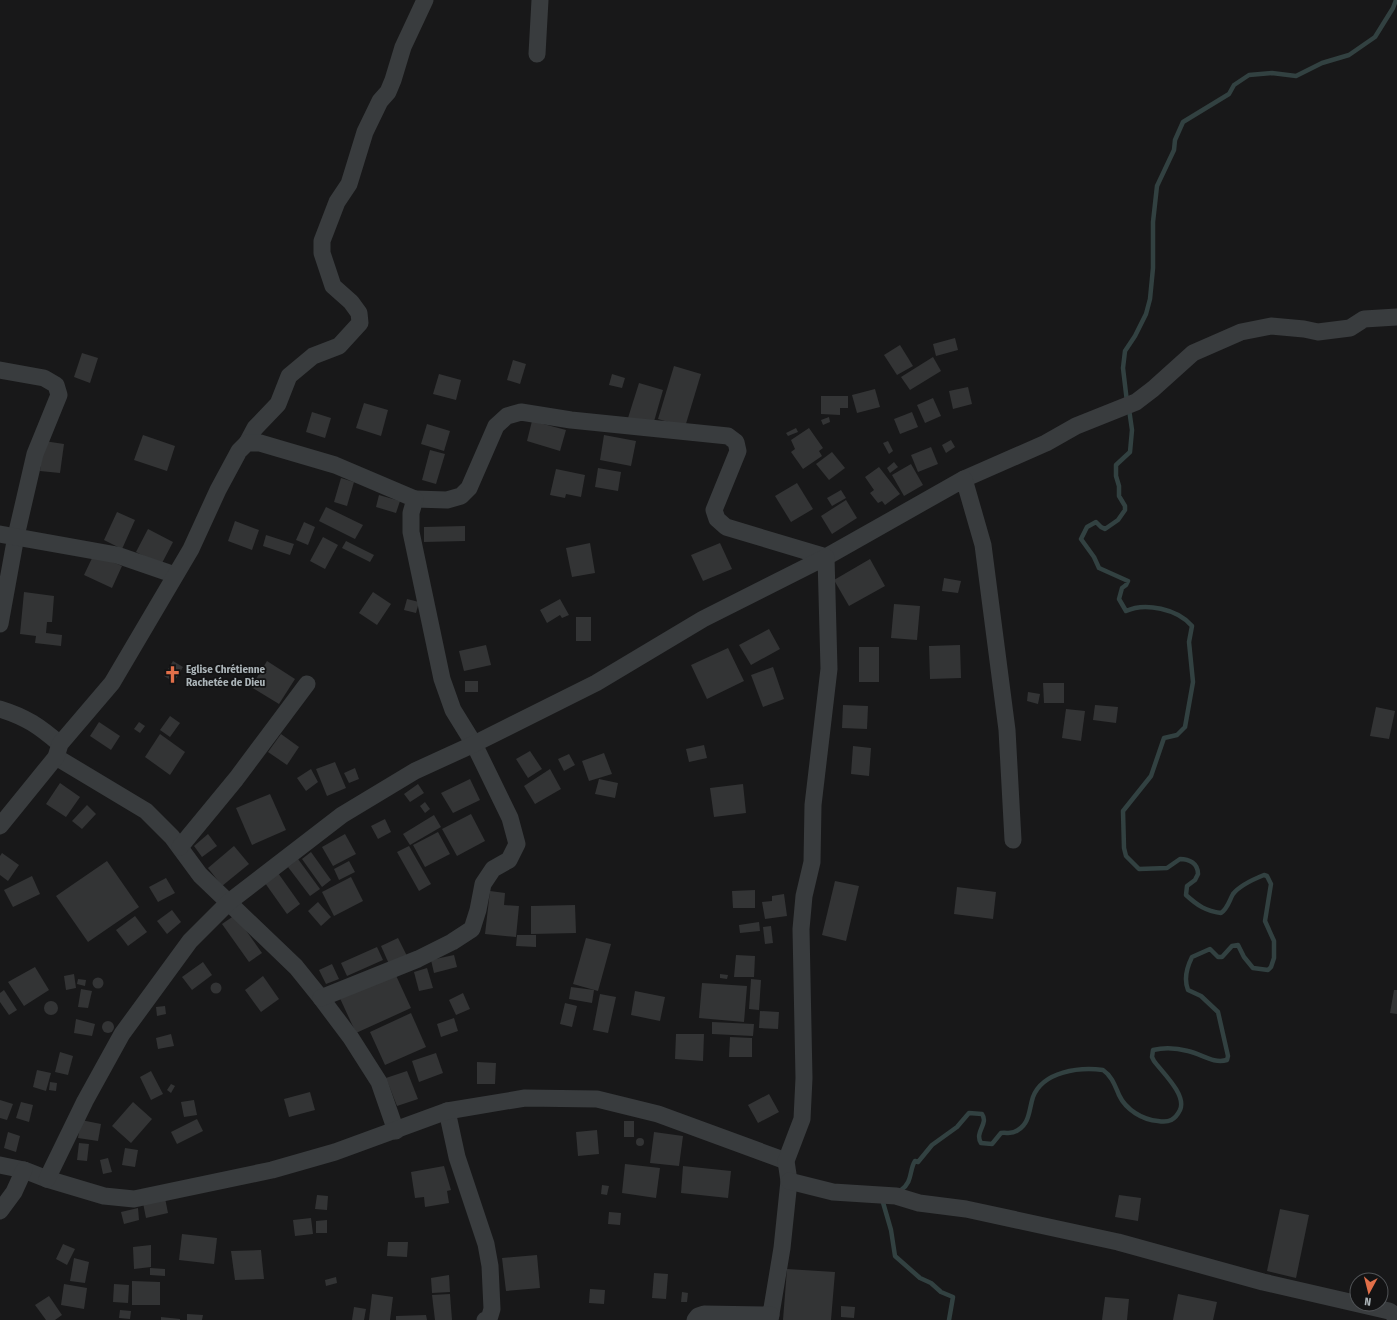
<svg xmlns="http://www.w3.org/2000/svg" width="1397" height="1320" font-family="'Fira Sans Condensed',sans-serif">
  <rect width="100%" height="100%" fill="#181819"/>
  <g fill="none" stroke-linecap="round" stroke-linejoin="round">
    <!-- stream -->
    <g stroke="#324141" stroke-width="4.5">
      <polyline points="1127,402 1123,368 1125,351 1135,336 1146,314 1150,299 1153,268 1153,222 1157,186 1174,150 1175,140 1183,122 1229,94 1234,85 1249,75 1272,73 1296,76 1322,63 1349,55 1375,37 1393,8 1396,0"/>
      <path d="M897,1191L901,1190C913,1182 909,1170 915,1161L918,1162L932,1145L957,1127L969,1113L982,1114C989,1124 974,1132 981,1143L992,1144L1001,1133C1007,1132 1012,1135 1018,1130C1030,1123 1029,1109 1033,1097C1043,1071 1080,1067 1103,1070C1112,1076 1115,1086 1119,1095C1126,1110 1143,1120 1158,1121C1169,1123 1175,1120 1180,1110C1187,1095 1162,1072 1154,1061L1152,1057L1153,1050C1165,1047 1177,1048 1188,1051C1202,1054 1213,1064 1227,1060L1228,1056L1218,1012L1201,996L1188,990C1184,980 1187,967 1192,957L1210,949L1218,957H1222L1232,946L1238,945L1244,957L1253,968L1268,970L1271,967L1274,958V941L1265,921L1271,884L1267,876L1264,875C1254,879 1240,885 1233,894C1229,901 1228,908 1221,913C1206,911 1198,906 1186,895L1187,886L1195,880L1198,874C1198,863 1189,859 1180,859L1167,868L1139,869L1126,856L1124,848L1123,811L1151,776L1164,738L1177,735L1185,727L1193,682L1189,642L1192,626C1178,609 1145,602 1126,611L1119,599L1122,588L1126,585L1128,581L1099,568L1094,557L1081,539L1087,527L1096,522L1101,527L1105,529L1118,520L1125,510V506L1119,496V486L1116,476V465L1130,452L1132,430L1129,409"/>
      <polyline points="882,1199 891,1230 895,1256 920,1278 931,1283 941,1292 953,1297 949,1320"/>
    </g>
  </g>
  <!-- building -->
  <g fill="#333435">
    <polygon points="955,338 958,350 936,356 933,344"/>
    <polygon points="900,345 913,366 897,375 884,355"/>
    <polygon points="82,353 98,358 90,383 74,377"/>
    <polygon points="933,357 941,371 910,390 901,377"/>
    <polygon points="513,360 526,364 520,384 507,380"/>
    <polygon points="674,366 701,374 685,427 658,419"/>
    <polygon points="439,374 461,380 456,400 433,394"/>
    <polygon points="612,374 625,378 622,388 609,385"/>
    <polygon points="639,383 663,390 653,425 628,418"/>
    <polygon points="968,387 972,404 953,409 949,391"/>
    <polygon points="875,389 880,407 857,413 852,395"/>
    <polygon points="821,396 848,396 848,408 840,408 840,415 821,414"/>
    <polygon points="933,398 941,416 925,423 917,405"/>
    <polygon points="364,403 388,410 381,436 356,428"/>
    <polygon points="312,412 331,418 325,438 306,432"/>
    <polygon points="912,412 918,427 900,434 894,419"/>
    <polygon points="829,417 830,422 823,425 821,420"/>
    <polygon points="532,421 566,430 560,451 527,441"/>
    <polygon points="427,424 450,431 444,451 421,444"/>
    <polygon points="796,428 798,432 788,436 786,433"/>
    <polygon points="809,428 823,448 819,451 822,456 803,469 791,452 795,449 791,440"/>
    <polygon points="143,435 175,446 167,471 134,460"/>
    <polygon points="604,435 636,441 631,466 600,460"/>
    <polygon points="951,440 955,447 946,453 942,445"/>
    <polygon points="44,441 64,444 60,473 40,471"/>
    <polygon points="888,441 893,451 889,454 883,443"/>
    <polygon points="931,447 938,464 918,472 911,455"/>
    <polygon points="430,450 445,454 436,484 422,480"/>
    <polygon points="832,452 845,468 829,480 816,464"/>
    <polygon points="894,462 898,467 890,473 887,468"/>
    <polygon points="911,464 923,485 904,496 892,475"/>
    <polygon points="879,467 900,494 885,505 882,501 878,503 870,493 874,490 865,477"/>
    <polygon points="598,468 621,472 618,491 595,487"/>
    <polygon points="556,469 585,475 581,497 566,494 565,498 550,495"/>
    <polygon points="341,478 354,482 347,506 334,502"/>
    <polygon points="797,483 813,509 791,522 775,496"/>
    <polygon points="841,490 846,498 832,506 827,498"/>
    <polygon points="379,495 400,501 396,513 376,507"/>
    <polygon points="846,500 857,518 832,534 821,516"/>
    <polygon points="326,507 363,525 355,539 319,521"/>
    <polygon points="117,512 135,520 122,549 104,540"/>
    <polygon points="235,521 259,530 252,550 228,541"/>
    <polygon points="304,522 315,527 308,545 296,540"/>
    <polygon points="465,526 465,541 424,542 424,527"/>
    <polygon points="148,529 173,542 161,565 136,552"/>
    <polygon points="266,535 294,544 290,555 263,546"/>
    <polygon points="323,537 338,545 325,569 310,561"/>
    <polygon points="346,541 374,555 370,562 342,548"/>
    <polygon points="590,543 595,573 572,577 566,548"/>
    <polygon points="720,543 732,569 703,581 691,555"/>
    <polygon points="94,554 122,566 112,588 84,575"/>
    <polygon points="870,559 885,586 849,606 834,580"/>
    <polygon points="944,578 961,581 958,593 942,591"/>
    <polygon points="24,592 54,596 52,622 47,622 46,633 62,635 61,646 35,643 36,636 20,634"/>
    <polygon points="373,592 391,604 377,625 359,613"/>
    <polygon points="407,599 419,602 416,613 404,610"/>
    <polygon points="560,599 569,615 562,618 560,615 547,623 540,610"/>
    <polygon points="894,604 920,606 917,640 891,638"/>
    <rect x="576" y="617" width="15" height="24"/>
    <polygon points="769,629 780,649 751,665 739,645"/>
    <polygon points="486,645 491,665 464,671 459,651"/>
    <polygon points="960,645 961,678 930,679 929,646"/>
    <rect x="859" y="647" width="20" height="35"/>
    <polygon points="728,648 744,681 707,699 691,665"/>
    <polygon points="173,661 183,667 174,682 164,676"/>
    <polygon points="267,661 295,679 279,704 251,687"/>
    <polygon points="773,667 784,699 763,707 751,675"/>
    <rect x="465" y="681" width="13" height="11"/>
    <polygon points="1043,683 1064,683 1064,703 1044,703"/>
    <polygon points="1028,692 1040,694 1038,704 1027,701"/>
    <polygon points="843,705 868,706 867,729 842,728"/>
    <polygon points="1095,705 1118,707 1116,723 1093,720"/>
    <polygon points="1376,707 1395,711 1389,739 1370,736"/>
    <polygon points="1066,709 1085,711 1081,741 1062,738"/>
    <polygon points="170,716 180,723 170,737 160,730"/>
    <polygon points="99,722 120,736 111,750 90,736"/>
    <polygon points="139,722 145,726 140,733 134,729"/>
    <polygon points="160,734 185,752 170,775 145,757"/>
    <polygon points="281,734 299,747 287,765 268,752"/>
    <polygon points="704,745 707,758 689,762 686,749"/>
    <polygon points="853,746 871,748 869,776 851,774"/>
    <polygon points="530,751 542,769 528,778 516,759"/>
    <polygon points="604,753 612,774 589,781 582,761"/>
    <polygon points="569,754 575,765 564,771 558,759"/>
    <polygon points="335,762 346,788 327,796 316,769"/>
    <polygon points="355,768 359,779 349,783 344,773"/>
    <polygon points="311,769 318,782 306,791 297,778"/>
    <polygon points="550,769 561,789 535,804 524,786"/>
    <polygon points="470,779 480,800 453,813 441,793"/>
    <polygon points="599,779 618,783 615,798 595,794"/>
    <polygon points="60,783 80,797 66,817 46,804"/>
    <polygon points="418,784 424,793 410,802 404,794"/>
    <polygon points="743,784 746,813 714,817 710,788"/>
    <polygon points="270,794 286,830 252,845 236,808"/>
    <polygon points="425,802 430,809 425,813 420,806"/>
    <polygon points="87,805 96,814 82,829 72,821"/>
    <polygon points="471,814 485,841 457,856 442,829"/>
    <polygon points="434,815 441,827 410,845 403,834"/>
    <polygon points="385,819 391,832 378,839 371,826"/>
    <polygon points="438,832 450,854 425,867 413,845"/>
    <polygon points="208,834 217,846 202,857 194,846"/>
    <polygon points="345,834 356,854 333,866 322,847"/>
    <polygon points="234,846 249,864 222,886 208,868"/>
    <polygon points="409,846 431,884 419,891 397,852"/>
    <polygon points="311,852 331,880 322,887 302,859"/>
    <polygon points="2,853 19,865 8,881 0,875 0,856"/>
    <polygon points="298,859 320,889 310,896 288,867"/>
    <polygon points="107,861 139,907 88,942 56,896"/>
    <polygon points="349,861 355,872 339,880 334,869"/>
    <polygon points="278,873 300,904 287,914 265,883"/>
    <polygon points="32,876 40,894 13,907 4,890"/>
    <polygon points="351,877 363,901 334,916 322,892"/>
    <polygon points="166,878 175,893 158,902 149,887"/>
    <polygon points="835,881 859,886 846,941 822,935"/>
    <polygon points="957,887 996,892 993,919 954,914"/>
    <polygon points="755,890 755,908 733,908 732,891"/>
    <polygon points="490,891 505,893 504,905 519,906 516,937 485,934"/>
    <polygon points="784,894 787,916 765,919 762,902 772,901 772,896"/>
    <polygon points="318,902 331,917 321,926 308,911"/>
    <polygon points="575,905 576,933 531,934 531,906"/>
    <polygon points="172,910 181,922 167,934 157,921"/>
    <polygon points="235,915 262,953 249,962 222,924"/>
    <polygon points="135,916 147,932 128,946 116,930"/>
    <polygon points="759,922 760,931 740,933 739,925"/>
    <polygon points="771,926 773,943 765,944 763,927"/>
    <polygon points="517,935 536,935 536,947 516,946"/>
    <polygon points="398,938 407,956 389,964 381,946"/>
    <polygon points="586,938 611,944 598,991 573,984"/>
    <polygon points="377,947 383,960 347,976 341,963"/>
    <polygon points="454,955 457,967 434,973 431,960"/>
    <polygon points="736,955 755,956 754,977 734,977"/>
    <polygon points="203,962 212,975 192,990 182,977"/>
    <polygon points="332,964 339,979 326,984 319,970"/>
    <polygon points="35,967 49,990 24,1006 8,982"/>
    <polygon points="427,968 433,988 419,991 414,972"/>
    <polygon points="393,969 411,1008 356,1033 338,994"/>
    <polygon points="74,974 76,988 66,990 64,976"/>
    <polygon points="720,974 728,975 727,979 720,978"/>
    <polygon points="263,976 279,999 261,1012 245,990"/>
    <circle cx="98" cy="983" r="5.5"/>
    <polygon points="78,979 86,980 85,986 77,984"/>
    <polygon points="751,979 761,980 759,1010 749,1009"/>
    <circle cx="216" cy="988" r="5.5"/>
    <polygon points="702,983 747,986 744,1022 699,1018"/>
    <polygon points="571,987 594,990 592,1003 569,999"/>
    <polygon points="81,989 92,991 88,1008 78,1007"/>
    <polygon points="4,990 17,1010 9,1015 0,1002 0,993"/>
    <polygon points="1394,990 1397,990 1397,1014 1390,1013"/>
    <polygon points="635,991 665,997 660,1021 631,1015"/>
    <polygon points="463,993 470,1009 456,1015 449,1000"/>
    <polygon points="600,994 616,997 608,1033 593,1030"/>
    <circle cx="51" cy="1008" r="7"/>
    <polygon points="565,1003 577,1006 572,1027 560,1024"/>
    <polygon points="165,1006 166,1014 157,1016 156,1007"/>
    <polygon points="760,1011 779,1012 778,1029 759,1028"/>
    <polygon points="411,1013 426,1047 385,1065 370,1032"/>
    <polygon points="454,1018 458,1031 441,1037 437,1024"/>
    <polygon points="76,1019 95,1024 92,1036 74,1033"/>
    <circle cx="108" cy="1027" r="6"/>
    <polygon points="712,1022 754,1024 753,1036 712,1034"/>
    <polygon points="171,1034 174,1046 158,1049 156,1038"/>
    <polygon points="676,1034 704,1034 703,1061 675,1059"/>
    <polygon points="730,1037 752,1038 752,1057 729,1057"/>
    <polygon points="60,1052 73,1056 68,1075 55,1072"/>
    <polygon points="436,1053 443,1073 419,1082 412,1061"/>
    <polygon points="477,1062 496,1063 495,1084 477,1084"/>
    <polygon points="37,1070 51,1073 46,1091 33,1087"/>
    <polygon points="151,1071 163,1094 151,1100 140,1077"/>
    <polygon points="407,1071 418,1099 397,1106 386,1078"/>
    <polygon points="50,1082 57,1083 56,1091 49,1090"/>
    <polygon points="171,1084 175,1086 171,1093 167,1090"/>
    <polygon points="310,1092 315,1110 289,1117 284,1099"/>
    <polygon points="769,1094 779,1112 758,1123 748,1105"/>
    <polygon points="0,1100 13,1104 7,1120 0,1118"/>
    <polygon points="194,1100 197,1115 184,1117 181,1102"/>
    <polygon points="21,1102 33,1105 29,1122 16,1118"/>
    <polygon points="133,1102 152,1119 131,1143 112,1126"/>
    <polygon points="197,1119 203,1131 177,1144 171,1132"/>
    <polygon points="81,1120 101,1124 98,1141 78,1138"/>
    <rect x="624" y="1121" width="10" height="16"/>
    <polygon points="597,1130 599,1154 578,1156 576,1132"/>
    <polygon points="8,1132 20,1136 16,1152 4,1148"/>
    <polygon points="654,1132 683,1136 679,1166 650,1163"/>
    <circle cx="640" cy="1142" r="4"/>
    <polygon points="79,1143 89,1144 87,1161 77,1160"/>
    <polygon points="125,1148 138,1150 135,1167 122,1165"/>
    <polygon points="108,1158 112,1172 103,1174 100,1160"/>
    <polygon points="625,1164 660,1168 656,1198 622,1193"/>
    <polygon points="444,1166 451,1190 447,1191 449,1203 425,1207 424,1197 415,1198 411,1172"/>
    <polygon points="683,1166 731,1171 728,1198 681,1193"/>
    <polygon points="602,1185 609,1186 607,1195 601,1194"/>
    <polygon points="317,1195 328,1196 327,1210 315,1209"/>
    <polygon points="1119,1195 1141,1198 1138,1221 1115,1217"/>
    <polygon points="165,1198 168,1213 146,1218 143,1203"/>
    <polygon points="138,1208 139,1220 124,1224 121,1212"/>
    <polygon points="1280,1209 1309,1215 1296,1278 1267,1271"/>
    <polygon points="609,1212 621,1213 620,1225 608,1224"/>
    <polygon points="311,1218 313,1234 295,1236 293,1220"/>
    <polygon points="327,1220 327,1233 316,1233 316,1221"/>
    <polygon points="182,1234 217,1238 214,1264 179,1260"/>
    <polygon points="388,1242 408,1242 407,1257 387,1256"/>
    <polygon points="63,1244 75,1249 67,1265 56,1259"/>
    <polygon points="151,1245 151,1267 134,1269 133,1247"/>
    <polygon points="261,1250 264,1279 235,1280 231,1251"/>
    <polygon points="537,1255 540,1288 506,1291 502,1258"/>
    <polygon points="74,1258 89,1262 85,1283 70,1281"/>
    <polygon points="150,1268 165,1269 165,1276 150,1275"/>
    <polygon points="787,1269 835,1272 831,1320 783,1320"/>
    <polygon points="654,1273 668,1274 666,1299 652,1298"/>
    <polygon points="449,1275 450,1292 432,1293 431,1278"/>
    <polygon points="336,1277 337,1283 326,1286 325,1280"/>
    <polygon points="132,1281 160,1282 160,1305 132,1305"/>
    <polygon points="64,1284 87,1288 84,1309 61,1305"/>
    <polygon points="114,1284 129,1285 128,1303 113,1302"/>
    <polygon points="590,1289 605,1290 604,1304 589,1303"/>
    <polygon points="682,1292 688,1293 687,1302 681,1302"/>
    <polygon points="372,1294 393,1297 390,1320 369,1320"/>
    <polygon points="450,1294 452,1320 435,1320 432,1295"/>
    <polygon points="1178,1294 1217,1302 1213,1320 1173,1320"/>
    <polygon points="49,1296 62,1315 55,1320 46,1320 35,1305"/>
    <polygon points="1105,1297 1129,1299 1127,1320 1102,1320"/>
    <polygon points="841,1306 855,1307 854,1318 841,1317"/>
    <polygon points="354,1307 366,1309 364,1320 352,1320"/>
    <polygon points="120,1310 131,1311 130,1319 119,1318"/>
    <polygon points="187,1314 203,1315 202,1320 187,1320"/>
    <polygon points="426,1315 427,1320 396,1320 396,1316"/>
    <polygon points="161,1317 180,1319 180,1320 161,1320"/>
  </g>
  <g fill="none" stroke-linecap="round" stroke-linejoin="round">
    <!-- minor -->
    <g stroke="#393c3e" stroke-width="17">
      <polyline points="537,54 540,0"/>
      <polyline points="0,370 44,378 56,385 59,395 35,454 16,536 0,624"/>
      <polyline points="247,443 255,428 278,404 289,376 313,356 339,346 360,323 359,313 351,302 333,286 322,253 322,241 337,202 349,184 365,132 380,101 388,92 393,80 403,47 425,0"/>
      <polyline points="964,479 1046,443 1076,426 1136,402 1153,389 1193,353 1241,332 1271,326 1304,329 1318,332 1350,328 1364,319 1397,317"/>
      <polyline points="415,499 447,500 461,496 469,488 496,426 507,416 521,412 571,420 728,436 736,442 738,451 714,510 717,519 726,527 826,557 964,479 983,545 1007,730 1013,840"/>
      <polyline points="0,534 117,555 175,575"/>
      <path d="M0,709C26,717 39,726 60,744"/>
      <polyline points="56,757 146,811 172,837 200,875 296,967 321,998 351,1038 379,1082 396,1131"/>
      <polyline points="0,826 56,757 60,744 112,683 191,549 218,490 239,451 247,443 260,443 335,465 415,499 411,513 411,532 442,679 453,710 474,744 510,818 517,844 509,860 493,869 483,884 478,910 472,929 452,942 418,959 321,998"/>
      <polyline points="180,847 236,779 307,684"/>
      <polyline points="447,1111 457,1157 486,1244 490,1266 492,1309 489,1319 485,1320"/>
      <polyline points="0,1165 24,1170 47,1179 104,1196 134,1199 272,1170 335,1152 447,1111 525,1098 597,1099 658,1114 786,1161"/>
      <polyline points="47,1179 85,1101 122,1034 190,941 229,902 342,815 415,771 474,744 596,683 703,619 826,557 829,669 813,805 812,862 804,896 801,929 804,1078 802,1119 786,1161 789,1181 782,1248 770,1320"/>
      <polyline points="789,1181 833,1192 896,1196 919,1203 966,1209 1118,1242 1263,1282 1389,1311 1397,1316"/>
      <polyline points="0,1211 14,1192 24,1170"/>
      <polyline points="695,1320 698,1316 704,1314 771,1315"/>
    </g>
  </g>
  <!-- icons -->
  <defs>
    <symbol id="church-bare" viewBox="-9 -9 18 18"><path d="M-1.2-6h2.4v3.5h3.3v2.4h-3.3V6h-2.4V-.1h-3.3v-2.4h3.3Z" fill="#e16f49" stroke="#131314" stroke-width="2.5" paint-order="stroke"/></symbol>
  </defs>
  <g fill-rule="evenodd">
    <use href="#church-bare" x="160" y="662" width="25" height="25"/>
  </g>
  <g text-anchor="middle" stroke-width="3.5" stroke-linejoin="round" paint-order="stroke">
    <!-- poi labels -->
    <g font-size="11" font-weight="bold" fill="#abb4b8" stroke="#131314" text-anchor="start">
      <text x="186" y="673">Eglise Chrétienne<tspan x="186" dy="13">Rachetée de Dieu</tspan></text>
    </g>
  </g>
  <!-- north arrow -->
  <g transform="translate(1369 1292) rotate(187)"><circle r="19" fill="#131314" stroke="#505356"/>
  <path d="M0-3L7 15L0 10L-7 15Z" fill="#e16f49"/>
  <text y="-6" font-size="11" font-weight="bold" text-anchor="middle" fill="#abb4b8">N</text>
  </g>
</svg>
